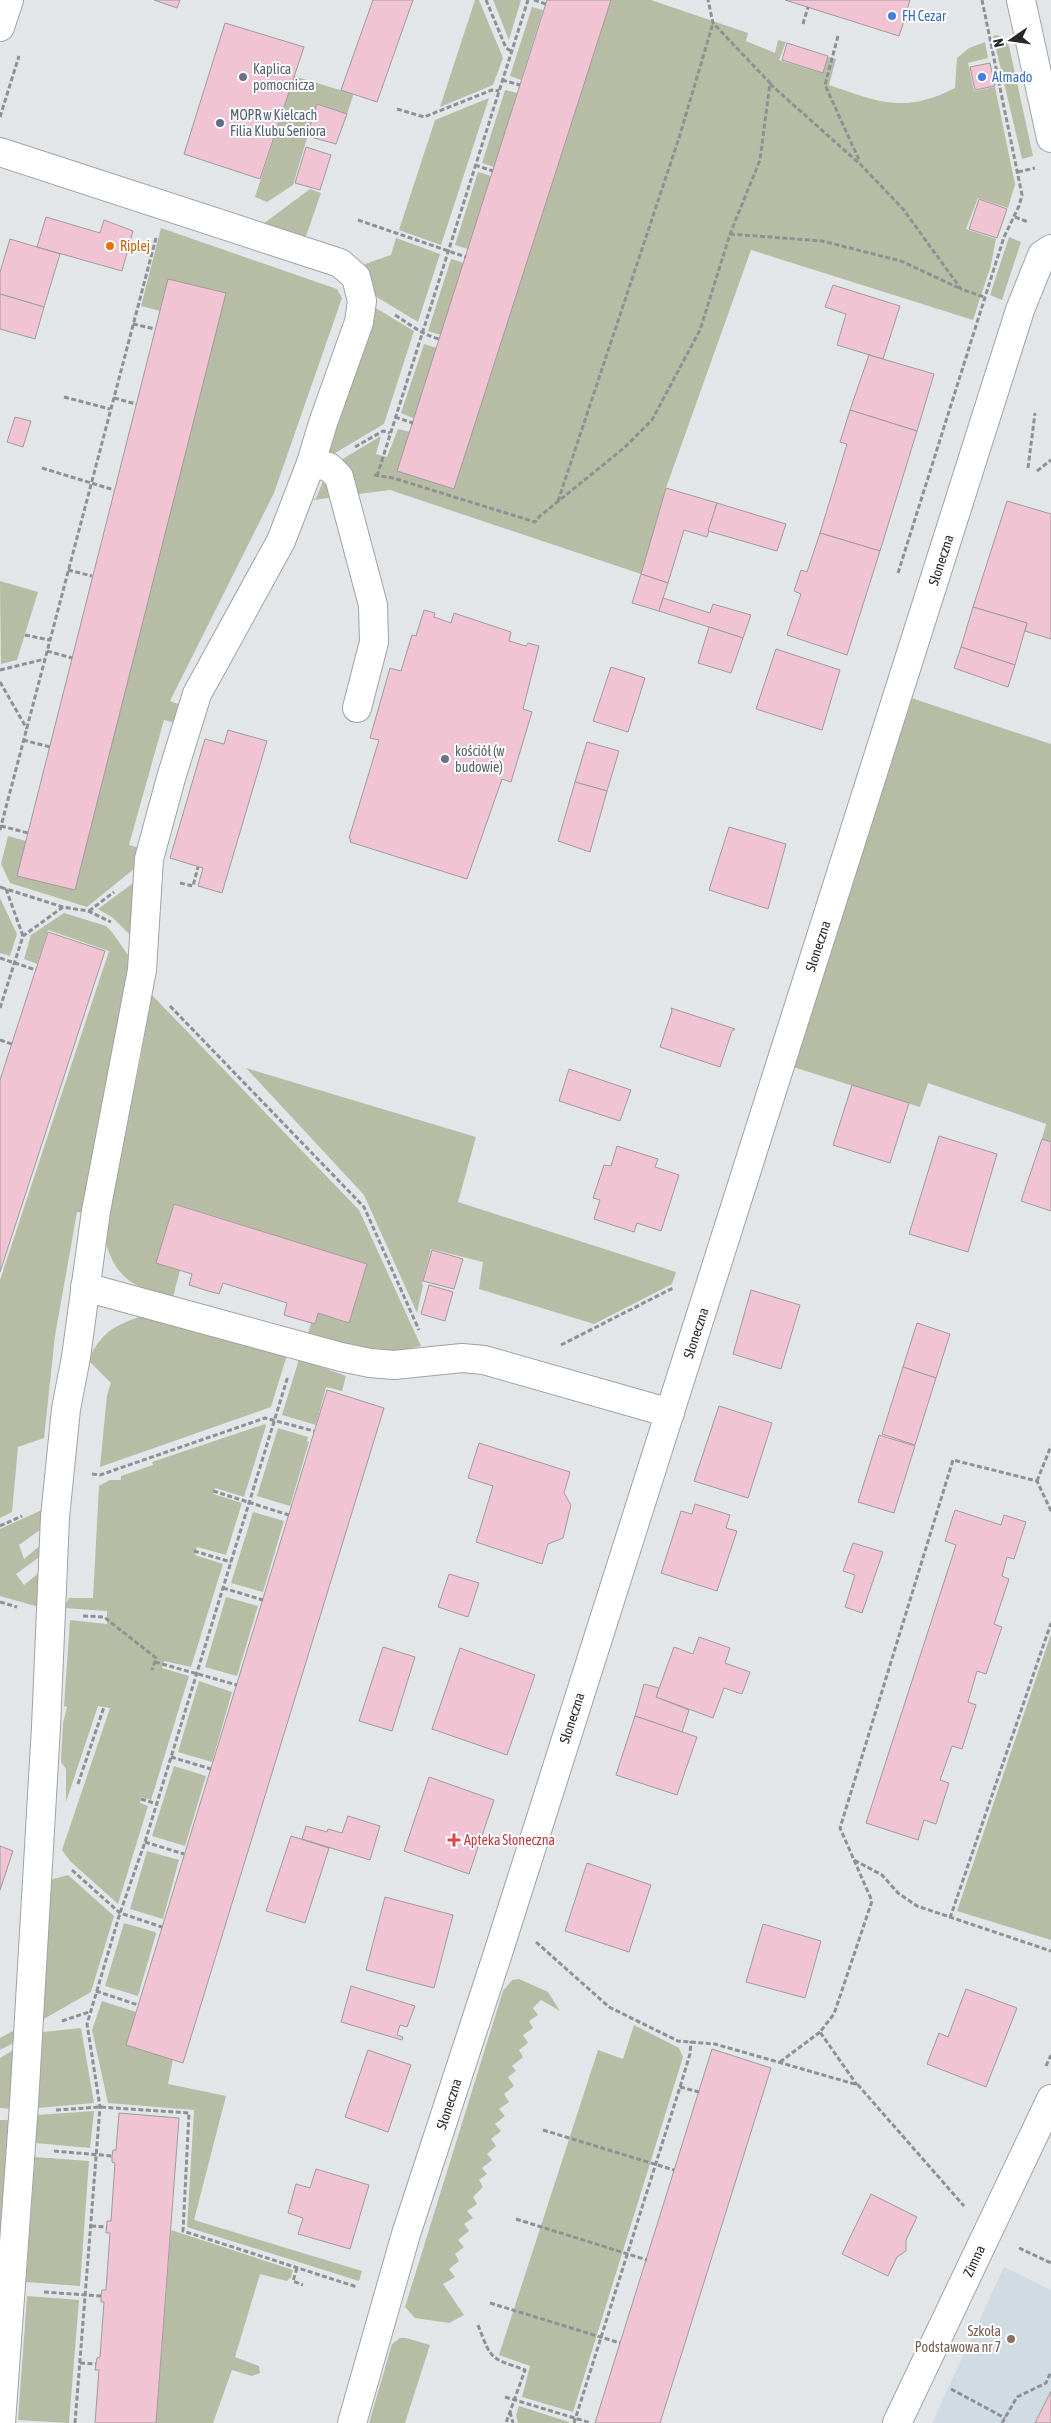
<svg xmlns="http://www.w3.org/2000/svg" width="1051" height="2423" font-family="'Asap Condensed',sans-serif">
  <rect width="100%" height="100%" fill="#e2e6e9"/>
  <!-- built -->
  <polygon fill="#d1dbe3" points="1004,2267 1051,2290 1051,2423 932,2423"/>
  <!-- green -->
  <g fill="#b7bda4">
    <polygon points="475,0 479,0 503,58 493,85 440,107"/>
    <polygon points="493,0 521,0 509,40"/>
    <path d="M611,0H651L748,33L746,41L775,53L778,40L786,42L779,60L822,73L828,57L836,59L829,85C878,102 905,114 955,88L957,58L969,48L985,42L988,58L968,63L974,91L995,87L1015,184L1008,208L978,198L966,229L996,239L991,265L973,320L751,250L666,488L641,574L390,490L313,500L316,498L329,467L381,436L376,454L387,457L398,429L410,432L454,488Z"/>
    <polygon points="532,7 543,10 521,80 510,76"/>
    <polygon points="997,35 1004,39 1009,46 1033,156 1022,159 993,36"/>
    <polygon points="294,76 353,94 353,96 347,114 317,104 293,185 267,202 255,197"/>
    <polygon points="505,90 517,93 494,167 482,163"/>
    <polygon points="489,98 441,245 399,230 435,120"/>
    <polygon points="478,172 491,176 468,249 455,245"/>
    <polygon points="310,189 321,193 305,239 259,227"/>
    <polygon points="161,228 337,289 342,298 274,493 170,701 181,705 176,723 164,720 129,845 139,848 134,869 87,907 10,883 1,864 8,836 26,841 17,876 75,890 225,294 168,279 160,311 141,306"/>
    <polygon points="1009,237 1021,242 1002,300 990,295"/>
    <polygon points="396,238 440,254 418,322 375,296 369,297 365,264 391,255"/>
    <polygon points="451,259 464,263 441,335 428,331"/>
    <polygon points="374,307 414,331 384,424 325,459"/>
    <polygon points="424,344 437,348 415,419 401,413"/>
    <polygon points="0,581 38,592 17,660 1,664"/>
    <polygon points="911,698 1051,744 1051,1142 1042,1139 1046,1124 928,1083 920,1107 793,1067"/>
    <polygon points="136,881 132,937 113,918 98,909"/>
    <polygon points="0,898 17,934 10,956 0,953"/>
    <polygon points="64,913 106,926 112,932 130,958 127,1003 84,1213 77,1212 55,1336 44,1438 18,1447 12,1512 0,1518 0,1280 109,951 48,930 37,964 24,959 31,935"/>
    <path d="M151,994L359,1210L421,1346L393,1352L349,1345L308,1334L311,1323L315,1324L318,1313L349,1323L367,1264L175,1204L156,1263L180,1270L173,1297C133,1290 111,1275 104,1233L141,1057Z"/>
    <polygon points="246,1068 476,1137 458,1202 676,1272 672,1284 594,1324 479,1289 483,1262 431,1249 422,1284 423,1285 417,1313 364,1195"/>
    <path d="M142,1316L287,1355L271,1407L100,1467L107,1395L111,1383L88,1360C102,1332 113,1326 142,1316Z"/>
    <polygon points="299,1359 346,1376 342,1391 326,1387 316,1425 282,1415"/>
    <polygon points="265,1424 266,1426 244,1497 215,1488 213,1494 242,1503 226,1555 197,1547 195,1555 223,1564 191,1667 164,1661 162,1668 189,1676 151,1800 141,1797 140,1803 148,1806 118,1904 70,1861 62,1850 110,1708 98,1706 66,1802 66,1769 61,1762 63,1723 67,1707 64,1706 70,1620 107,1624 107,1611 64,1608 69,1598 93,1598 99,1486 110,1480 121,1480 121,1476 153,1465 152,1462"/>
    <polygon points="278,1428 308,1437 307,1441 309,1442 290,1506 257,1496"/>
    <polygon points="44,1509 44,1527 19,1545 24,1559 42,1544 42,1555 16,1574 24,1585 40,1572 39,1607 0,1596 0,1529"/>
    <polygon points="253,1512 284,1521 263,1592 231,1583"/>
    <polygon points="226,1597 258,1606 237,1676 205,1667"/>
    <polygon points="1051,1634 1051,1940 957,1911"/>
    <polygon points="199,1681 232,1692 212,1762 178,1752"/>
    <polygon points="174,1766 206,1776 185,1846 152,1836"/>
    <polygon points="147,1851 179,1860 163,1919 130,1909"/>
    <polygon points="68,1875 114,1916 91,1992 42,2020 50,1880"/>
    <polygon points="124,1923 155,1932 156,1934 138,1996 105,1986"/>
    <polygon points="519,1979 548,1992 560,2011 541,2000 533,2008 538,2015 529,2021 533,2028 523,2035 528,2043 519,2050 523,2057 512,2066 516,2071 508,2077 514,2086 504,2094 509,2102 499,2109 505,2116 495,2124 501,2131 491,2139 496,2146 487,2154 492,2160 482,2168 487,2174 479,2180 483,2187 473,2197 477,2204 467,2211 473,2218 464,2224 469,2231 458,2240 464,2247 455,2254 459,2261 449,2269 455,2277 443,2284 464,2315 449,2323 415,2318 405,2307 503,1991 512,1980"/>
    <polygon points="102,2001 136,2012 126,2045 173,2059 168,2084 226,2096 194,2220 362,2271 359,2281 187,2227 194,2110 108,2103 92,2030"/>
    <polygon points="634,2025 679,2048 683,2057 573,2412 522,2397 530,2366 499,2355 598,2050 623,2059"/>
    <polygon points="81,2028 94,2103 38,2108 43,2032"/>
    <polygon points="17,2029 17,2041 0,2050 0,2038"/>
    <polygon points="17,2048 13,2109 0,2108 0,2058"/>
    <polygon points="94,2111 90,2148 35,2143 37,2115"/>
    <polygon points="0,2120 11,2120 0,2305"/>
    <polygon points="35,2157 89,2161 80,2286 26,2282"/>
    <polygon points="171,2230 293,2270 291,2277 287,2281 260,2274 235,2357 259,2366 260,2373 252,2376 232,2370 213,2423 156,2423"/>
    <polygon points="27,2296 79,2300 69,2423 18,2420"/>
    <polygon points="400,2338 406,2338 430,2345 405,2423 369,2423 392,2344"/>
    <polygon points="519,2406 569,2422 569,2423 518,2423 516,2415"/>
  </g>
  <!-- building -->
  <g fill="#f0c4d2" stroke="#a09b9c">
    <polygon points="154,0 180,0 177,8"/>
    <polygon points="373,0 413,0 377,102 341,90"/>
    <polygon points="547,0 611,0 454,489 397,471"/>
    <polygon points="785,0 910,0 906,13 910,15 907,22 904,21 899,36"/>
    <polygon points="225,23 304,47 260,179 184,154"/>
    <polygon points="787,43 828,56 823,73 782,60"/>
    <polygon points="990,63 995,86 975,90 970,67"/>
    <polygon points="317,104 347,114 336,144 307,136"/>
    <polygon points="306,147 331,155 320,190 295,183"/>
    <polygon points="979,199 1007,209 997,238 969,229"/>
    <polygon points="46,217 100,233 104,220 133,231 122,271 37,247"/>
    <polygon points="10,239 60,254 44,307 0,294 0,272"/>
    <polygon points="168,279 226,293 75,890 17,876"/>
    <polygon points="833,285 900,306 883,359 837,345 846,314 825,307"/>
    <polygon points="0,294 44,307 35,339 0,329"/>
    <polygon points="869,355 934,374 917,431 850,410"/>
    <polygon points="850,410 917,431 880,551 820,533 847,444 840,442"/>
    <polygon points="15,417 31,421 23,447 7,442"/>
    <polygon points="666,488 717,503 707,537 684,530 668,583 641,574"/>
    <polygon points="1007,501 1051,514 1051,639 1025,631 1027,623 973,607"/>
    <polygon points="717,503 786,524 777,551 708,531"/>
    <polygon points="820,533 880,551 847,655 787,635 801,594 794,591 801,570 807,572"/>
    <polygon points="641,574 668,583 659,611 632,603"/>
    <polygon points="663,598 710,613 713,604 751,615 743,638 659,611"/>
    <polygon points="973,607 1027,623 1015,665 961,647"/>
    <polygon points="424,610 435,613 434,617 451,623 454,613 511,632 509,641 526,646 528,643 539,646 523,709 532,712 511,782 502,779 467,879 350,842 351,839 349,838 379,740 370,738 390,668 401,671 412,635 416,636"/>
    <polygon points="709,627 743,638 731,673 698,663"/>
    <polygon points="961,647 1015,665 1008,687 954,668"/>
    <polygon points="776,649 840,670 822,730 756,709"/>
    <polygon points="611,667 645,678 628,732 593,721"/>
    <polygon points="228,730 267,741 222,893 198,886 203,868 170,858 205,739 224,744"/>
    <polygon points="587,742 619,751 607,791 575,782"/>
    <polygon points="575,782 607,791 590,852 558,841"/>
    <polygon points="729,827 786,844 768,909 709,890"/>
    <polygon points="48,932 105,951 0,1272 0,1080"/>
    <polygon points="671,1008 735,1029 732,1031 720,1067 660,1047 672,1011"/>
    <polygon points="569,1069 631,1090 620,1121 559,1101"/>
    <polygon points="852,1085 909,1103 890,1163 833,1145"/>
    <polygon points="939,1136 997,1154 968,1252 909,1234"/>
    <polygon points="1042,1139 1051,1142 1051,1211 1021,1201"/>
    <polygon points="617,1146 658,1159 655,1167 679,1175 661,1231 637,1223 634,1232 594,1219 600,1200 593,1198 604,1165 611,1166"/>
    <polygon points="174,1204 367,1264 349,1323 318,1313 315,1324 284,1315 287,1303 223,1283 219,1294 208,1291 189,1285 192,1274 156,1263"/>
    <polygon points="432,1250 463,1259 454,1289 423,1281"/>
    <polygon points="429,1285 453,1292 445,1321 421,1314"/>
    <polygon points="751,1290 800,1305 781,1369 733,1354"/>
    <polygon points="917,1323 950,1334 936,1378 903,1367"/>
    <polygon points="903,1367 936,1378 915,1445 882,1434"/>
    <polygon points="327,1390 384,1408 183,2063 126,2045"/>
    <polygon points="719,1406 772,1423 748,1498 694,1481"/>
    <polygon points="879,1435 915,1446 894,1513 858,1502"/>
    <polygon points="479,1443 570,1472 564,1493 571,1505 563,1538 548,1544 542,1564 476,1542 493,1486 468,1478"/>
    <polygon points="695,1504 730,1515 726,1528 737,1531 717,1591 661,1573 681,1511 692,1514"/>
    <polygon points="955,1510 1001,1525 1004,1515 1026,1522 1014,1559 1007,1557 1002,1576 1009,1579 994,1624 1002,1627 986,1674 977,1671 968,1702 976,1705 962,1749 952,1746 940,1780 949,1783 936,1824 924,1820 918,1840 866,1823 956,1545 945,1541"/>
    <polygon points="853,1543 883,1552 862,1613 845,1607 855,1575 843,1571"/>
    <polygon points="449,1574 479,1583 468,1617 438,1607"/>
    <polygon points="699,1637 730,1648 725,1663 750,1672 742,1694 724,1688 713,1718 656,1697 674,1647 693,1654"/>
    <polygon points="383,1647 415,1657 392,1731 359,1721"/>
    <polygon points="460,1648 535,1675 507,1755 432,1729"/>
    <polygon points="644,1684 659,1688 656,1697 689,1710 682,1732 635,1716"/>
    <polygon points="635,1716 697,1737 677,1795 616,1775"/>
    <polygon points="429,1777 494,1800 469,1874 404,1851"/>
    <polygon points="348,1816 380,1826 370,1860 302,1839 306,1826 327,1832 328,1829 342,1833"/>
    <polygon points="291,1836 329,1848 305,1923 266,1911"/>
    <polygon points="0,1846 13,1851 0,1890"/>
    <polygon points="587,1863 651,1885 629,1952 565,1931"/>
    <polygon points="385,1897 453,1915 434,1988 366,1970"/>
    <polygon points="763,1924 821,1941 805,1998 746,1982"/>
    <polygon points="351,1986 415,2006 407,2027 400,2025 397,2035 403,2037 402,2040 341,2022"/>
    <polygon points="966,1989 1017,2008 986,2087 927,2064 939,2033 948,2037"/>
    <polygon points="712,2049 771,2068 660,2423 595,2423"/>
    <polygon points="368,2050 411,2065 388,2132 345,2117"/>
    <polygon points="119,2113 179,2118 156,2423 95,2423 99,2370 95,2370 97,2358 100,2357 104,2302 101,2302 101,2296 102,2290 106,2290 110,2233 106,2233 107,2221 111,2221 115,2163 112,2162 112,2156 113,2150 116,2150"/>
    <polygon points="316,2169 369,2185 350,2249 298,2234 303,2218 288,2213 296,2184 310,2188"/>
    <polygon points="871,2194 917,2217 906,2240 906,2251 897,2257 888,2276 842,2254"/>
    <polygon points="1051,2391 1051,2423 1035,2423"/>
  </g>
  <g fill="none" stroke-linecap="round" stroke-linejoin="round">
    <defs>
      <g id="minor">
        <polyline points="1021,0 1051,138"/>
        <polyline points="0,27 9,0"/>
        <polyline points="0,152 340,263 356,277 362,301 359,322 323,423 311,463 281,541 197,694 171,778 149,859 142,970 96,1211 76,1357 66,1409 55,1517 46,1727 24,2104 1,2423"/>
        <polyline points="311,463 329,467 339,477 373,605 374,642 357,708"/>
        <polyline points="85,1287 341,1357 370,1363 394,1365 462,1358 484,1360 670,1413"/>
        <polyline points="352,2423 406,2234 499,1950 1020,310 1042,255 1051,249"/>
        <polyline points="897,2423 1051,2099"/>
      </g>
    </defs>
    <!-- minor casing -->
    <use href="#minor" stroke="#9fa3a5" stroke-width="30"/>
    <!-- path -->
    <g stroke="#8e9194" stroke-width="3" stroke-dasharray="5 2.5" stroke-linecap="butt">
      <polyline points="486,0 506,48 511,51"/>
      <polyline points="534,0 546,4"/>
      <polyline points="803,24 808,7"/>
      <polyline points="838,36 825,85 860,162"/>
      <polyline points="502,80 520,85"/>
      <polyline points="770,84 861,165 903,209 961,289 984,297"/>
      <polyline points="397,109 424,117 492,90 499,91"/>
      <polyline points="0,117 19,56"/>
      <polyline points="475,165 493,171"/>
      <polyline points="1018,172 1035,168"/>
      <polyline points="1015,217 1028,222"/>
      <polyline points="358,220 466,257"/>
      <polyline points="730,234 822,241 901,261 961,289"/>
      <path d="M395,315C411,325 421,334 439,339"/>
      <polyline points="133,324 155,329"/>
      <polyline points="64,397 110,409"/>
      <polyline points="114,398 136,404"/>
      <polyline points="395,417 413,423"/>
      <polyline points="355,447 383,431 390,433"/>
      <polyline points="42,468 114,490"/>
      <polyline points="1028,468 1035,413"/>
      <polyline points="1037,471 1051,460"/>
      <polyline points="374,475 393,478 535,522 540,516 624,448 652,420 700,330 730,234 760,160 770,83 713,23 708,0"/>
      <polyline points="377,476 528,0"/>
      <polyline points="558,501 679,138 713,23"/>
      <polyline points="68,570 92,576"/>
      <polyline points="898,573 1004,237 1019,206 1022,195 982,0"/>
      <polyline points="25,635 50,640"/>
      <polyline points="47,651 72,658"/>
      <polyline points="0,670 45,659"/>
      <polyline points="0,682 27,729"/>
      <polyline points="23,740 50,747"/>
      <polyline points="1,826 28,833"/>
      <polyline points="0,830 156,238"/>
      <polyline points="180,883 193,886 198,867"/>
      <polyline points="0,887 6,889"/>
      <polyline points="89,911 114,892"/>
      <polyline points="23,936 6,889 63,907 88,911 111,922"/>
      <polyline points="0,958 36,970"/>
      <polyline points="170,1006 364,1207 419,1330"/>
      <polyline points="0,1008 23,936 63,907"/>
      <polyline points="0,1040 12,1044"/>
      <polyline points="561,1345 673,1288"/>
      <polyline points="92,1474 100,1475 265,1418 314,1431"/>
      <polyline points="1037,1481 1051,1446"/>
      <polyline points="213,1491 289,1515"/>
      <polyline points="1051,1511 1037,1481 953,1460 840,1828 854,1860 882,1875 898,1893 917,1906 1051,1951"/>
      <polyline points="0,1526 22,1516"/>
      <polyline points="194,1551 231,1562"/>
      <polyline points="223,1588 263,1600"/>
      <polyline points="0,1602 17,1607"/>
      <polyline points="83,1616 104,1617 156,1658 152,1670"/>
      <polyline points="155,1662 237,1685"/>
      <polyline points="171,1757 211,1769"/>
      <polyline points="78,1784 104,1707"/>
      <polyline points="141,1799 157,1804"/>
      <polyline points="145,1842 184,1854"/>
      <polyline points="854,1860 872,1901 834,2014 820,2032 857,2085"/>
      <polyline points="72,1870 120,1913 162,1927"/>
      <polyline points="950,1918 1051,1623"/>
      <polyline points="536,1942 609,2007 678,2041 715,2044 858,2085 964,2206"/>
      <polyline points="96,1991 138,2005"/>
      <polyline points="62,2021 89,2012"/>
      <polyline points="780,2062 820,2032"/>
      <polyline points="1046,2066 1051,2055"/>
      <polyline points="680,2087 699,2092"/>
      <polyline points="56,2110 100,2107 189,2113 183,2231 357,2287"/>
      <polyline points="543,2130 674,2170"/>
      <polyline points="54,2151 112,2156"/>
      <polyline points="516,2219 647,2260"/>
      <polyline points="91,2226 107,2227"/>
      <polyline points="1019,2248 1051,2263"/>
      <polyline points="297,2268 293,2281 303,2285"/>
      <polyline points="44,2292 101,2296"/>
      <polyline points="490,2303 620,2343"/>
      <path d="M478,2325C492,2361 489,2357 525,2370L506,2423"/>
      <polyline points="80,2363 96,2364"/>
      <polyline points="951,2389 1005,2418"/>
      <polyline points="505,2397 591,2423"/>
      <polyline points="510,2412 513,2423"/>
      <polyline points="75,2423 100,2107 87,2024 120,1913 145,1842 288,1376"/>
      <polyline points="574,2423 680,2087 690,2054 691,2041"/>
      <polyline points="1002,2423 1017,2397 1046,2383 1051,2372"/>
    </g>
    <!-- minor -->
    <use href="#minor" stroke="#fff" stroke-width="28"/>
  </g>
  <!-- markers -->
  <g fill="#3f7fe0" stroke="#fff" stroke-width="2">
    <circle cx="892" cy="16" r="5"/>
    <circle cx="982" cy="77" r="5"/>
  </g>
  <g fill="#6b7280" stroke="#fff" stroke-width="2">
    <circle cx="243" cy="77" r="5"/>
    <circle cx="445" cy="759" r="5"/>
  </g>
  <circle fill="#5c6f8a" stroke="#fff" stroke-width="2" cx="220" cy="123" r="5"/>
  <circle fill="#e8710a" stroke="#fff" stroke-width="2" cx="110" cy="246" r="5"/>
  <path fill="#e0444e" stroke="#fff" stroke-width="2" d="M451.5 1832.5h5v5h5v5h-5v5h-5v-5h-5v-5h5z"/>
  <circle fill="#8d6e63" stroke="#fff" stroke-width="2" cx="1011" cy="2339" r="5"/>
  <g text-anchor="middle" stroke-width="4" stroke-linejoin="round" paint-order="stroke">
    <!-- shop labels -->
    <g font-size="14" fill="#366cbe" stroke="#fff" text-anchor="start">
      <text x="902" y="21">FH Cezar</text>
      <text x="992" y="82">Almado</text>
    </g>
    <!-- worship labels -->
    <g font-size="14" fill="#5b616d" stroke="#fff" text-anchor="start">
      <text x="253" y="74">Kaplica<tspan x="253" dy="16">pomocnicza</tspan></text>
      <text x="455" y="756">kościół (w<tspan x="455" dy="16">budowie)</tspan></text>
    </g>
    <!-- service labels -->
    <g font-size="14" fill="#4e5e75" stroke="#fff" text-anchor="start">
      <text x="230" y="120">MOPR w Kielcach<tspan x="230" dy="16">Filia Klubu Seniora</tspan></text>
    </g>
    <!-- food labels -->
    <g font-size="14" fill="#c56008" stroke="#fff" text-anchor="start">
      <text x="120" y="251">Riplej</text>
    </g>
    <!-- street labels -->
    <g font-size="14" fill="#262829" stroke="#fff">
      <text transform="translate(941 560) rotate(-72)" y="5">Słoneczna</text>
      <text transform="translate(818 946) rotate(-72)" y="5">Słoneczna</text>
      <text transform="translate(696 1333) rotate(-72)" y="5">Słoneczna</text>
      <text transform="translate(572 1718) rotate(-72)" y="5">Słoneczna</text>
      <text transform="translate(449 2104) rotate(-72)" y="5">Słoneczna</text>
      <text transform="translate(974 2261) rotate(-65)" y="5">Zimna</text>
    </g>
    <!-- health labels -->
    <g font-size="14" fill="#be3a42" stroke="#fff" text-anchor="start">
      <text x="464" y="1845">Apteka Słoneczna</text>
    </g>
    <!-- education labels -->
    <g font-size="14" fill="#785e54" stroke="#fff" text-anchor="end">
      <text x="1001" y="2336">Szkoła<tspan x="1001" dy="16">Podstawowa nr 7</tspan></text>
    </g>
  </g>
  <!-- north arrow -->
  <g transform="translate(1011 40) rotate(257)" stroke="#ffffff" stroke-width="4" paint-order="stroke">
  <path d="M0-4L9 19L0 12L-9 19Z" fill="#262829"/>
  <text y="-8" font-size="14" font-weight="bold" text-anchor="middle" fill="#262829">N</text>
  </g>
</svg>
